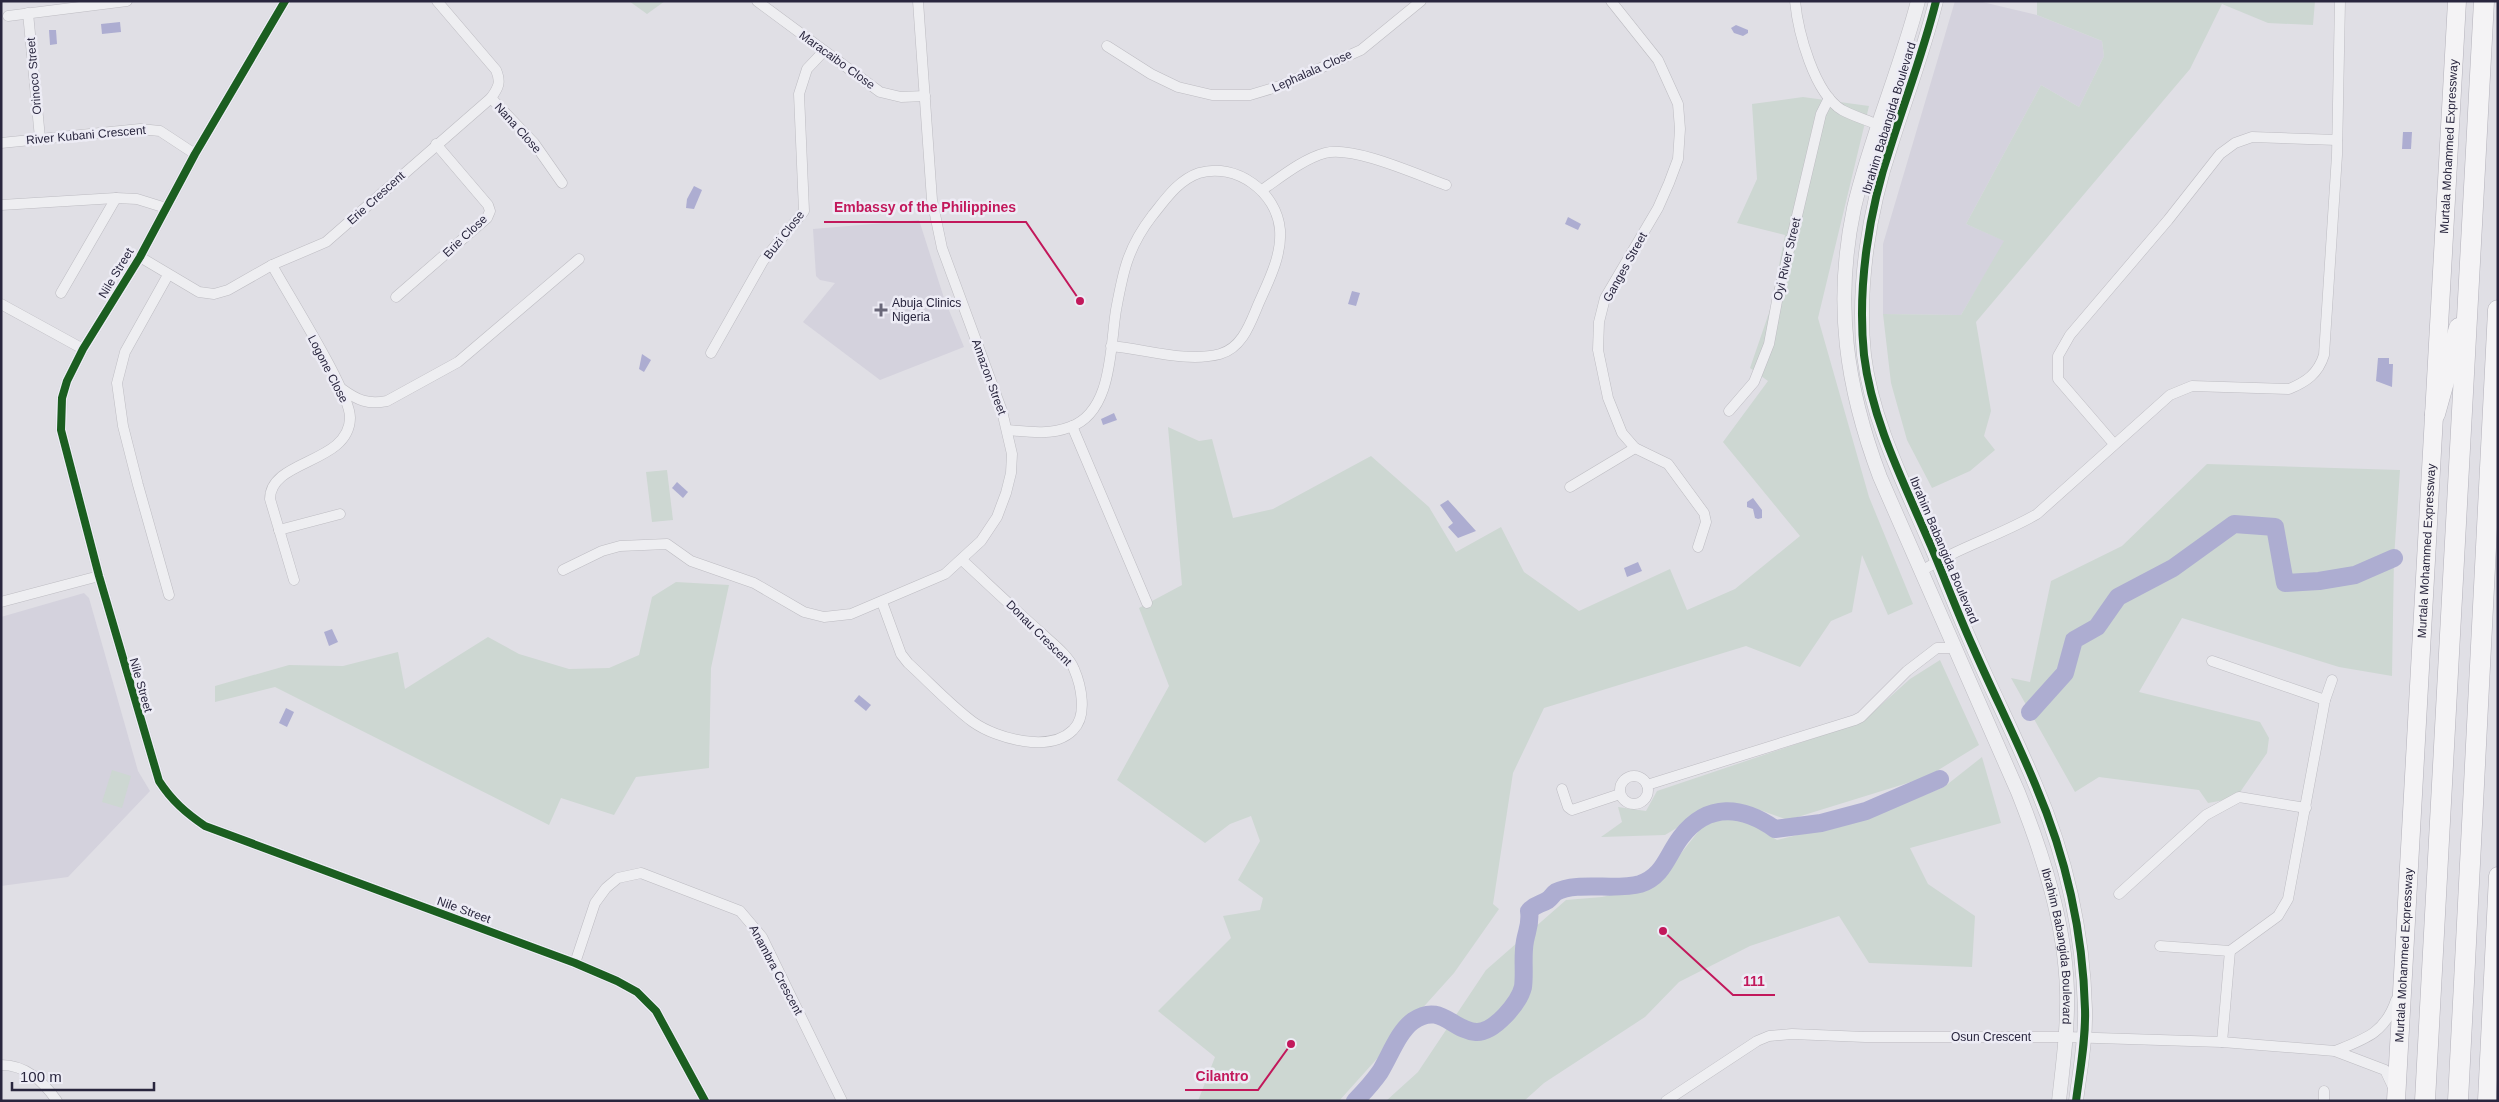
<svg xmlns="http://www.w3.org/2000/svg" width="2499" height="1102" font-family="Arial,sans-serif">
  <rect width="100%" height="100%" fill="#e0dfe5"/>
  <!-- built -->
  <g fill="#d4d2dd">
    <polygon points="1955,1 1978,1 2037,15 2102,41 2104,56 2079,107 2041,85 1966,224 2005,241 1961,315 1883,314 1883,244"/>
    <polygon points="919,220 944,298 964,347 880,380 803,322 835,283 820,280 816,276 813,229"/>
    <polygon points="84,593 89,598 138,771 150,791 68,877 1,886 1,617"/>
  </g>
  <!-- green -->
  <g fill="#cdd7d2">
    <polygon points="629,1 665,1 647,14"/>
    <polygon points="2037,1 2315,1 2313,25 2268,23 2222,4 2190,69 1976,322 1991,411 1984,436 1995,450 1970,471 1932,488 1907,440 1891,383 1883,314 1961,315 2004,241 1966,224 2041,85 2079,107 2104,56 2102,41 2037,15"/>
    <polygon points="1803,97 1869,106 1818,318 1869,497 1913,604 1888,615 1862,555 1852,612 1831,621 1800,667 1746,646 1544,708 1513,773 1493,904 1499,909 1454,973 1339,1101 1198,1101 1215,1057 1158,1011 1231,938 1223,916 1260,910 1263,898 1238,880 1260,841 1251,816 1230,824 1205,843 1117,780 1169,686 1139,608 1182,585 1168,427 1199,441 1212,439 1233,518 1273,509 1371,456 1429,507 1456,552 1501,527 1524,572 1579,611 1670,569 1687,610 1735,589 1800,536 1723,442 1768,381 1750,368 1771,307 1785,235 1737,223 1757,179 1752,104"/>
    <polygon points="2207,464 2400,470 2394,558 2392,676 2339,667 2182,618 2139,692 2260,722 2269,738 2267,753 2236,798 2208,803 2199,790 2099,777 2075,792 2011,678 2030,682 2051,581 2122,546"/>
    <polygon points="667,470 673,520 652,522 646,472"/>
    <polygon points="676,582 729,585 711,668 709,768 636,777 614,815 561,798 549,825 275,687 215,702 215,686 289,665 343,666 398,652 405,689 488,637 519,654 569,669 609,668 639,655 652,597"/>
    <polygon points="1940,660 1979,745 1927,777 1788,820 1760,810 1717,804 1665,835 1601,837 1622,822 1618,807 1646,811 1657,791 1862,722 1910,679"/>
    <polygon points="1982,757 2001,823 1910,848 1928,884 1975,916 1972,967 1869,963 1839,916 1750,946 1679,982 1645,1017 1544,1083 1524,1101 1386,1101 1418,1072 1486,970 1566,900 1602,897 1656,885 1701,828 1724,817 1745,820 1777,840 1871,817 1944,787"/>
    <polygon points="112,770 131,776 122,808 102,802"/>
  </g>
  <!-- water -->
  <g fill="#adadd1">
    <polygon points="120,22 121,32 102,34 101,24"/>
    <polygon points="1736,25 1748,30 1748,33 1743,36 1734,33 1731,28"/>
    <polygon points="49,30 56,30 57,44 50,45"/>
    <polygon points="2403,132 2412,132 2411,149 2402,149"/>
    <polygon points="694,186 702,190 694,209 686,208 687,199"/>
    <polygon points="1568,217 1581,224 1578,230 1565,224"/>
    <polygon points="1352,291 1360,293 1356,306 1348,304"/>
    <polygon points="642,354 651,360 644,372 639,369"/>
    <polygon points="2378,358 2389,358 2389,364 2393,364 2392,387 2376,381"/>
    <polygon points="1114,413 1117,420 1103,425 1101,419"/>
    <polygon points="677,482 688,492 683,498 672,488"/>
    <polygon points="1753,498 1762,510 1762,518 1758,519 1755,518 1753,509 1747,507 1747,502"/>
    <polygon points="1448,500 1476,531 1458,538 1448,527 1453,523 1440,505"/>
    <polygon points="1638,562 1642,571 1627,577 1624,568"/>
    <polygon points="332,629 338,642 329,646 324,632"/>
    <polygon points="859,695 871,705 866,711 854,701"/>
    <polygon points="286,708 294,712 287,727 279,723"/>
  </g>
  <g fill="none" stroke-linecap="round" stroke-linejoin="round">
    <!-- river -->
    <g stroke="#adadd1" stroke-width="18">
      <polyline points="2030,712 2065,673 2074,640 2097,627 2118,597 2173,568 2234,524 2275,527 2285,583 2319,581 2355,575 2394,558"/>
      <path d="M1355,1101C1364,1092 1373,1082 1380,1072C1390,1056 1398,1032 1413,1021C1441,1002 1451,1030 1476,1032C1494,1033 1519,1003 1523,987C1525,972 1522,956 1525,941C1527,930 1531,923 1529,911C1537,903 1540,905 1548,900C1551,898 1553,894 1556,892C1577,881 1617,891 1640,884C1664,876 1667,855 1681,837C1708,802 1742,806 1775,829L1821,823L1866,811L1940,779"/>
    </g>
    <defs>
      <g id="minor">
        <path d="M285,1L195,154L140,257L83,349L67,381L62,398L61,430L99,576L159,781C172,801 186,813 205,826L575,963L617,981L637,992L656,1011L705,1101"/>
        <polyline points="757,1 880,92 901,97 925,96"/>
        <polyline points="1611,1 1658,60 1678,104 1680,129 1678,159 1669,183 1658,208 1605,298 1599,322 1598,350 1608,398 1622,433 1635,448 1668,464 1704,513 1706,522 1698,547"/>
        <path d="M1795,1C1798,32 1814,93 1842,110C1853,116 1867,120 1878,125"/>
        <polyline points="28,13 40,138"/>
        <polyline points="8,16 127,1"/>
        <polyline points="1107,46 1151,74 1178,87 1212,95 1250,95 1280,86 1361,50 1421,1"/>
        <polyline points="491,98 534,143 562,183"/>
        <polyline points="1,143 140,129 160,131 195,154"/>
        <path d="M1262,190C1281,177 1303,159 1325,153C1352,145 1418,175 1446,185"/>
        <polyline points="1,205 116,198 137,199 166,208"/>
        <path d="M140,257L199,292L214,294L228,290L272,265L326,242L491,98C499,87 501,82 496,70L437,1"/>
        <path d="M272,265C287,293 351,393 350,418C349,464 270,459 270,499L294,580"/>
        <polyline points="168,275 125,352 117,383 123,426 138,485 169,595"/>
        <polyline points="61,293 116,198"/>
        <polyline points="396,297 487,218 490,211 488,205 436,144"/>
        <polyline points="1,304 83,349"/>
        <polyline points="711,353 763,261 804,211 799,94 807,69 824,51"/>
        <path d="M342,389C357,400 368,405 387,401L458,362L579,259"/>
        <polyline points="1729,411 1754,382 1769,344 1777,301 1821,114 1829,98"/>
        <polyline points="1072,426 1147,603"/>
        <path d="M1007,430C1029,432 1049,435 1070,427C1113,412 1110,346 1116,310C1119,294 1122,277 1127,262C1132,247 1142,229 1152,216C1165,200 1178,180 1199,173C1236,162 1277,192 1280,230C1282,256 1268,282 1258,305C1250,324 1242,348 1220,354C1186,363 1146,349 1111,346"/>
        <polyline points="2114,444 2058,379 2058,356 2070,335 2168,220 2220,154 2235,143 2252,137 2337,140"/>
        <polyline points="1570,487 1635,448"/>
        <polyline points="279,530 340,514"/>
        <polyline points="563,570 602,551 620,546 667,544 691,561 754,583 804,612 824,617 851,614 945,574 981,541 997,517 1006,493 1011,473 1012,454 1002,411 942,248 932,200 918,1"/>
        <path d="M1920,572C1956,548 1999,536 2037,514L2170,395L2192,386L2289,389C2306,382 2318,374 2324,355L2337,155L2340,1"/>
        <polyline points="1,602 99,576"/>
        <path d="M882,602L901,654L908,663C929,682 950,705 973,722C997,739 1050,753 1073,730C1088,716 1081,685 1074,669C1068,654 1049,641 1038,630C1012,607 987,583 962,560"/>
        <polyline points="2212,661 2325,700"/>
        <circle cx="1634" cy="790" r="14"/>
        <polyline points="1647,785 1855,720 1861,717 1907,671 1937,648 1953,648"/>
        <polyline points="1562,789 1568,807 1572,810 1620,794"/>
        <polyline points="2119,894 2206,815 2239,797 2306,808"/>
        <polyline points="2160,946 2230,951"/>
        <polyline points="575,963 595,903 606,888 618,878 641,873 740,911 762,937 842,1101"/>
        <polyline points="2222,1042 2230,951 2278,916 2288,899 2325,700 2332,680"/>
        <path d="M2335,1051C2365,1039 2385,1033 2396,1000"/>
        <path d="M1,1065C26,1065 43,1081 57,1101"/>
        <polyline points="1666,1101 1757,1041 1769,1036 1792,1034 1865,1037 2066,1037 2222,1042 2335,1051 2385,1070 2393,1087"/>
        <polyline points="2324,1101 2324,1091"/>
      </g>
      <g id="tertiary">
        <path id="s1" d="M1918,1C1900,71 1870,138 1854,208C1834,303 1846,387 1880,477L2018,792C2043,855 2065,923 2067,991C2068,1028 2063,1064 2059,1101"/>
        <path d="M1936,1C1924,50 1906,97 1891,145C1869,210 1857,286 1864,355C1872,422 1905,485 1931,546C1945,579 1958,614 1973,647C1993,693 2016,738 2035,784C2065,854 2083,932 2085,1009C2086,1039 2080,1070 2076,1101"/>
      </g>
      <g id="trunk">
        <path id="s2" d="M2396,1101L2457,1"/>
        <polyline points="2487,1101 2498,876"/>
      </g>
      <g id="motorway">
        <polyline points="2435,414 2459,328"/>
        <polyline points="2425,1101 2484,1"/>
        <polyline points="2458,1101 2498,310"/>
      </g>
    </defs>
    <!-- minor casing -->
    <use href="#minor" stroke="#bdbcc2" stroke-width="11"/>
    <!-- tertiary casing -->
    <use href="#tertiary" stroke="#bdbcc2" stroke-width="15"/>
    <!-- trunk casing -->
    <use href="#trunk" stroke="#b3b1ba" stroke-width="19"/>
    <!-- motorway casing -->
    <use href="#motorway" stroke="#b3b1ba" stroke-width="21"/>
    <!-- minor -->
    <use href="#minor" stroke="#eeeef1" stroke-width="10"/>
    <!-- tertiary -->
    <use href="#tertiary" stroke="#eeeef1" stroke-width="14"/>
    <!-- trunk -->
    <use href="#trunk" stroke="#f4f3f5" stroke-width="18"/>
    <!-- motorway -->
    <use href="#motorway" stroke="#f4f3f5" stroke-width="20"/>
    <defs>
      <g id="cycleway">
        <path d="M285,1L195,154L140,257L83,349L67,381L62,398L61,430L99,576L159,781C172,801 186,813 205,826L575,963L617,981L637,992L656,1011L705,1101"/>
        <path d="M1936,1C1924,50 1906,97 1891,145C1869,210 1857,286 1864,355C1872,422 1905,485 1931,546C1945,579 1958,614 1973,647C1993,693 2016,738 2035,784C2065,854 2083,932 2085,1009C2086,1039 2080,1070 2076,1101"/>
      </g>
    </defs>
    <!-- cycleway casing -->
    <use href="#cycleway" stroke="#edecf5" stroke-width="11"/>
    <!-- cycleway -->
    <use href="#cycleway" stroke="#1b5e20" stroke-width="8"/>
  </g>
  <!-- markers -->
  <path fill="#696778" stroke="#edecf5" stroke-width="2" d="M878.5 302.5h5v5h5v5h-5v5h-5v-5h-5v-5h5z"/>
  <g text-anchor="middle" stroke-width="5" stroke-linejoin="round" paint-order="stroke">
    <!-- street labels -->
    <g font-size="12" fill="#29263e" stroke="#edecf5">
      <text transform="translate(837 60) rotate(36)" y="4">Maracaibo Close</text>
      <text transform="translate(1312 71) rotate(-24)" y="4">Lephalala Close</text>
      <text transform="translate(34 76) rotate(-95)" y="4">Orinoco Street</text>
      <text transform="translate(1889 118) rotate(-73)" y="4">Ibrahim Babangida Boulevard</text>
      <text transform="translate(518 128) rotate(48)" y="4">Nana Close</text>
      <text transform="translate(86 135) rotate(-5)" y="4">River Kubani Crescent</text>
      <text dy="4" stroke="none"><textPath href="#s2" startOffset="956">Murtala Mohammed Expressway</textPath></text>
      <text transform="translate(376 198) rotate(-42)" y="4">Erie Crescent</text>
      <text transform="translate(784 235) rotate(-52)" y="4">Buzi Close</text>
      <text transform="translate(465 236) rotate(-43)" y="4">Erie Close</text>
      <text transform="translate(1787 259) rotate(-77)" y="4">Oyi River Street</text>
      <text transform="translate(1625 267) rotate(-61)" y="4">Ganges Street</text>
      <text transform="translate(116 273) rotate(-59)" y="4">Nile Street</text>
      <text transform="translate(328 369) rotate(63)" y="4">Logone Close</text>
      <text transform="translate(989 377) rotate(70)" y="4">Amazon Street</text>
      <text transform="translate(1944 550) rotate(67)" y="4">Ibrahim Babangida Boulevard</text>
      <text dy="4" stroke="none"><textPath href="#s2" startOffset="551">Murtala Mohammed Expressway</textPath></text>
      <text transform="translate(1039 633) rotate(45)" y="4">Donau Crescent</text>
      <text transform="translate(141 685) rotate(74)" y="4">Nile Street</text>
      <text transform="translate(464 910) rotate(20)" y="4">Nile Street</text>
      <text dy="4" stroke="none"><textPath href="#s1" startOffset="995">Ibrahim Babangida Boulevard</textPath></text>
      <text dy="4" stroke="none"><textPath href="#s2" startOffset="146">Murtala Mohammed Expressway</textPath></text>
      <text transform="translate(776 970) rotate(62)" y="4">Anambra Crescent</text>
      <text x="1991" y="1041">Osun Crescent</text>
    </g>
    <!-- poi labels -->
    <g font-size="12" fill="#29263e" stroke="#edecf5" text-anchor="start">
      <text x="892" y="307">Abuja Clinics<tspan x="892" dy="14">Nigeria</tspan></text>
    </g>
  </g>
  <!-- callouts -->
  <path fill="none" stroke="#c2185b" stroke-width="2" d="M1080 301L1026 222H824M1663 931L1733 995H1775M1291 1044L1258 1090H1185"/>
  <g fill="#c2185b" stroke="#edecf5" stroke-width="2">
    <circle cx="1080" cy="301" r="5"/>
    <circle cx="1663" cy="931" r="5"/>
    <circle cx="1291" cy="1044" r="5"/>
  </g>
  <g font-size="14" text-anchor="middle" font-weight="bold" fill="#c2185b" stroke="#edecf5" stroke-width="5" stroke-linejoin="round" paint-order="stroke">
    <text x="925" y="212">Embassy of the Philippines</text>
    <text x="1754" y="986">111</text>
    <text x="1222" y="1081">Cilantro</text>
  </g>
  <!-- border -->
  <rect width="2499" height="1102" fill="none" stroke="#29263e" stroke-width="5"/>
  <!-- scale -->
  <path d="M12 1082v8h142v-8" fill="none" stroke="#29263e" stroke-width="2.5"/>
  <text x="20" y="1082" font-size="15" fill="#29263e" stroke="#edecf5" stroke-width="4" paint-order="stroke">100 m</text>
</svg>
